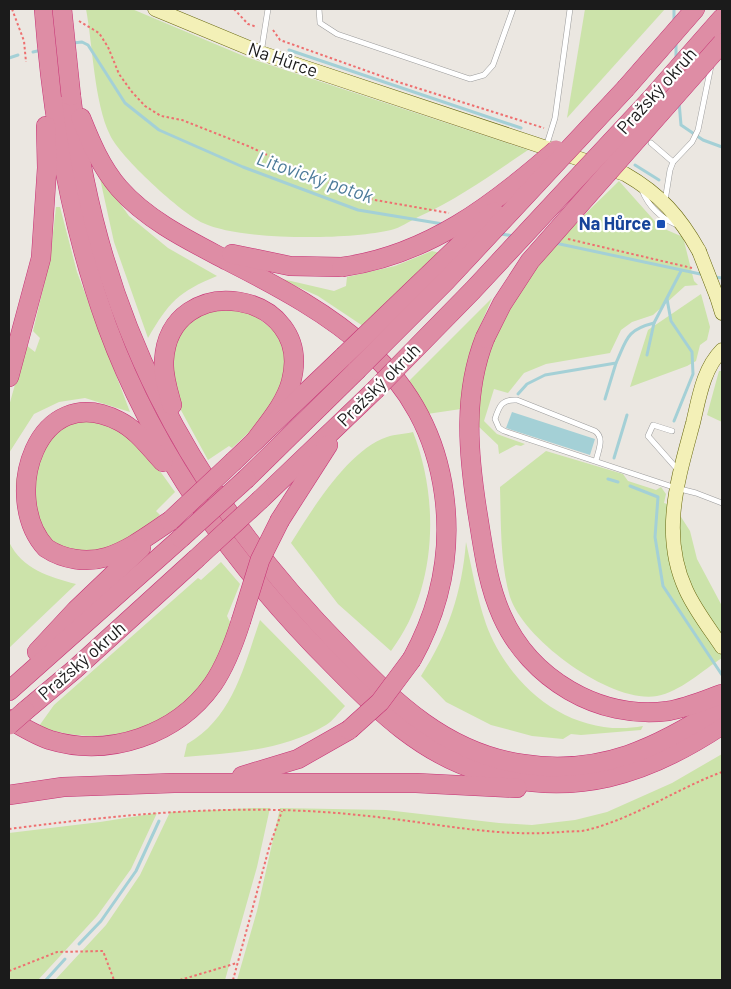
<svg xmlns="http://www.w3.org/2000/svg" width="731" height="989" font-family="Barlow,sans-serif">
  <rect width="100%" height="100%" fill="#ebe7e1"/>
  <!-- grass -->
  <g fill="#cce3aa">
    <path d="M86,9H132L246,57L528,150C492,174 458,199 418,217C410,221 400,228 391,230C350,240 241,241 203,223C181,213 120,157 110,135C94,102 93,46 86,9Z"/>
    <polygon points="585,9 665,9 567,118"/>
    <path d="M99,174L129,216L168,248L217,276C178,292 169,302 148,338L114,242Z"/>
    <path d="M619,181L660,227L683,237L694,281L698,285L685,286L653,315L632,322L621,330L610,353L546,364L524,373L508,393L494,389L484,421L497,434L525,444L521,446L516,445L499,454L498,445L478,426C479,379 493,326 520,286C545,250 587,213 619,181Z"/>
    <polygon points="56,207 60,207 77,272 130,412 85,398 59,402 34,414 9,453 9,406 26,345 35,352 40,338 33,331 50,259"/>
    <polygon points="432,251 444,254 366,328 318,296 278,278 334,291 346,286 347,277 395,266"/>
    <polygon points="701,294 710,327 707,340 700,345 696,361 687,366 630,387 648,330"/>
    <polygon points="492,298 472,345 461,409 427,414 408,382"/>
    <polygon points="243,306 282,337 288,376 259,423 232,448 229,446 208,460 176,401 170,376 178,332 195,314"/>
    <polygon points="719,371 722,371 722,422 707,415"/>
    <path d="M99,420L139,442L175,492L156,511L160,515L142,531L100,553L58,549C49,538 23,509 18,498C9,475 31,439 50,428C59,423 88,422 99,420Z"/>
    <path d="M413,432C440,501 437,590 391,651L338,604L291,543C312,510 348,450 387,437C395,434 405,434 413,432Z"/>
    <path d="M546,451L623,474L628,481L656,490L661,487L666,494L664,503L674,506L690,531L697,559L722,606V658C703,670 680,692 657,696C611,704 524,640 510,597C500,563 501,522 500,487Z"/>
    <path d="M9,542C22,569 49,577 76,584L9,648Z"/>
    <path d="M466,542C472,569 477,598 486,624C510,689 573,739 643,726L641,730L581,735L571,734L563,739L532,736L491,725L446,702L421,676C448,634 462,592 466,542Z"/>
    <path d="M221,562L240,584L227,616L232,626C225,644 218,662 206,678C168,732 99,749 39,726L54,705L198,578L201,580Z"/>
    <path d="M260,620L345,706C339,712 333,721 326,725C283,751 231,753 184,757L187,744C233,718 244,666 260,620Z"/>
    <polygon points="722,754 722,980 237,980 257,911 280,808 386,810 499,823 532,825 575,820 607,812 672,783"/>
    <polygon points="254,808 270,808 257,867 225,980 55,980 106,925 140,875 170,812"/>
    <polygon points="157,813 131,869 97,916 38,980 9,980 9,833 100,822"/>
  </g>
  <!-- water -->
  <polygon fill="#a4d0d6" points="512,412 595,439 590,455 506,428"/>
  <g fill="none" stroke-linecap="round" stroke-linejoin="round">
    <!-- stream -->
    <g stroke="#a4d0d6" stroke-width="3">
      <polyline points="674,9 674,21"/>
      <polyline points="676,42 676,58"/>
      <polyline points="73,43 82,42 88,45 125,103 159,130 243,167 358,210 443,224"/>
      <polyline points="289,50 521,128"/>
      <polyline points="33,52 42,50"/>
      <polyline points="9,58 18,55"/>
      <polyline points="679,102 681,125 703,140 722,147"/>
      <polyline points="635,165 659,180"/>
      <polyline points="501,234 514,236"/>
      <polyline points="555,243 705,275"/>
      <polyline points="714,277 722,278"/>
      <polyline points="667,299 671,321 692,352 693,374 674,421"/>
      <polyline points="647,355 654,323 681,271"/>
      <path d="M518,394L527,384L545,375L616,363C627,339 626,330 654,323"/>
      <polyline points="605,399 616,363"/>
      <polyline points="614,458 627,415"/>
      <polyline points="608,479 618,482"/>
      <polyline points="630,486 658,497 655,537 663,586 722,675"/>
      <polyline points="79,944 101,921 136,871 159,821"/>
      <polyline points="46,980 65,959"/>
    </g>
    <defs>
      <g id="lane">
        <polyline points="319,9 320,23 337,34 470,79 484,75 493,65 513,9"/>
        <polyline points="261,53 268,9"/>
        <polyline points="651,143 673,162"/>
        <polyline points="546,147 555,118 570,9"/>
        <path d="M642,190C649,208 661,218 677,225"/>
        <polyline points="665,201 670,170 673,162 692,142 698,130 711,66"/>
        <polyline points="672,431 653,425 648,436 678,470"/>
        <path d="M596,461C598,451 605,438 595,431L517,400C502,399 499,406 495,419L499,428L504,431L676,488L696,493L722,503"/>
      </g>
      <g id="secondary">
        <path d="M155,9L261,53L625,174C660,194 680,217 699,251"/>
        <polyline points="717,297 722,313"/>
        <path d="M722,350C703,369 699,398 693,423C678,479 660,534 686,590C695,610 710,629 722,647"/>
      </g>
      <g id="highway">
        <path d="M44,9C52,117 70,224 107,326C155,457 238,570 335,667C378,711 422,754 483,772C573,799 647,775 722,725"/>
        <polyline points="626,88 695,9"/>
        <path d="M71,96C97,317 188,491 343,649C395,703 446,753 523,764C601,776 659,747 722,706"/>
        <polyline points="649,101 722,18"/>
        <path d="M81,118C91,143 101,167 119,188C148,221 190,241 228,261C332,314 427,368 444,494C452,552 440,608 412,659"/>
        <polyline points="232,254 290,266 342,267"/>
        <path d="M485,338C463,393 468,452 477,510C483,546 487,583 502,616C530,679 599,720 668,711C687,708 705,700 722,694"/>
        <polyline points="9,377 41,258 47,168 46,126"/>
        <path d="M172,405C168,391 163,376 164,361C169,267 316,290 291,382C285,404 268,423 255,441"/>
        <polyline points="234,461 344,356"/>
        <path d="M163,462C149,447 137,430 119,421C37,379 0,498 46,548C64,560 87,563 107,557C130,550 150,534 170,521"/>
        <polyline points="246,479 357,370"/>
        <polyline points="260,500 375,390"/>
        <polyline points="280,520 328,445"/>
        <polyline points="37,652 76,610 141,548"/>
        <polyline points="9,691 181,538"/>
        <polyline points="25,711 75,669 196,559"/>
        <path d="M9,719C22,727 35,735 50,740C109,758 177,735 213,684C226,665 234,643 241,621"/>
        <polyline points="242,776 298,759 349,730"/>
        <polyline points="9,795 63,787 174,783 416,783 517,788"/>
      </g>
    </defs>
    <!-- lane casing -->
    <use href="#lane" stroke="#9c9c9c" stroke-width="6"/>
    <!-- secondary casing -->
    <use href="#secondary" stroke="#66660d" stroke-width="15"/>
    <!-- highway casing -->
    <use href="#highway" stroke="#c63174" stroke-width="20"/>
    <!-- path -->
    <g stroke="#ee7070" stroke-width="2" stroke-dasharray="2.5 2.5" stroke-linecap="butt">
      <polyline points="12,9 24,41 26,62"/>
      <polyline points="234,9 248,24 257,27"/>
      <polyline points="79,21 99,33 108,47 119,74 132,92 145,106 161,116 182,120 248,146 358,197 449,213"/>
      <polyline points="273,30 280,40 398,82 544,128"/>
      <polyline points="568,239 692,268"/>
      <path d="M9,829C108,816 206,806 306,811C347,813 389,818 430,824C474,830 516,836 561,832C569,831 579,832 587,830C635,818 676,789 722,772"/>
      <polyline points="9,971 57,952 103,951 114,980"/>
      <polyline points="180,980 237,963"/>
      <polyline points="233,980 269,848 282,811"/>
    </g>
    <!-- lane -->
    <use href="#lane" stroke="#fff" stroke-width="5"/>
    <!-- secondary -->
    <use href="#secondary" stroke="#f3f0b7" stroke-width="14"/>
    <!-- highway -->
    <use href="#highway" stroke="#de8da5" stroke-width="19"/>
    <defs>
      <polyline id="secondary-bridge" points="699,251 717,297"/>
      <g id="highway-bridge">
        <polyline points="62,9 71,96"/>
        <path d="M342,267C428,255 493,205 556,150"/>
        <polyline points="485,338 502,304 530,261 722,43"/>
        <polyline points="344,356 494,212"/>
        <polyline points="357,370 446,281 626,88"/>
        <polyline points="375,390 473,290 649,101"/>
        <polyline points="170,521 234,461"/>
        <polyline points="181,538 246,479"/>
        <polyline points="196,559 260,500"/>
        <polyline points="241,621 260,560 280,520"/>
        <polyline points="9,725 25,711"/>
        <polyline points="349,730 380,702 412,659"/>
      </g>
    </defs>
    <!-- secondary-bridge casing -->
    <use href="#secondary-bridge" stroke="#66660d" stroke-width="15" stroke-linecap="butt"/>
    <!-- highway-bridge casing -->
    <use href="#highway-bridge" stroke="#c63174" stroke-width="20" stroke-linecap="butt"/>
    <!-- secondary-bridge -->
    <use href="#secondary-bridge" stroke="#f3f0b7" stroke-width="14"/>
    <!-- highway-bridge -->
    <use href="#highway-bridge" stroke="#de8da5" stroke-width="19"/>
  </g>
  <!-- markers -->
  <rect fill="#1a4fb4" stroke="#fff" stroke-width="2" x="656" y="219" width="10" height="10" rx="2.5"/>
  <g text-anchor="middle" stroke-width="4.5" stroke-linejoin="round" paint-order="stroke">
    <!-- street labels -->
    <g font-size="18" fill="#1b1b1b" stroke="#fff">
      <text transform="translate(283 60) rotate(19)" y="6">Na Hůrce</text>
      <text transform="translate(657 91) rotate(-48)" y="6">Pražský okruh</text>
      <text transform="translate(379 385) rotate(-45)" y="6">Pražský okruh</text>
      <text transform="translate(82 661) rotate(-41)" y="6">Pražský okruh</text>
    </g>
    <!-- transit labels -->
    <g font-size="18" font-weight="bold" fill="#164399" stroke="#fff" text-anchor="end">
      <text x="651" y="230">Na Hůrce</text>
    </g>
    <!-- water labels -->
    <g font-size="19" font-style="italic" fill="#4d7b9a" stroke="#fff">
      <text transform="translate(315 177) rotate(19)" y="7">Litovický potok</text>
    </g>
  </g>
  <!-- border -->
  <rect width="731" height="989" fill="none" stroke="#1b1b1b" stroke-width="20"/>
</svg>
